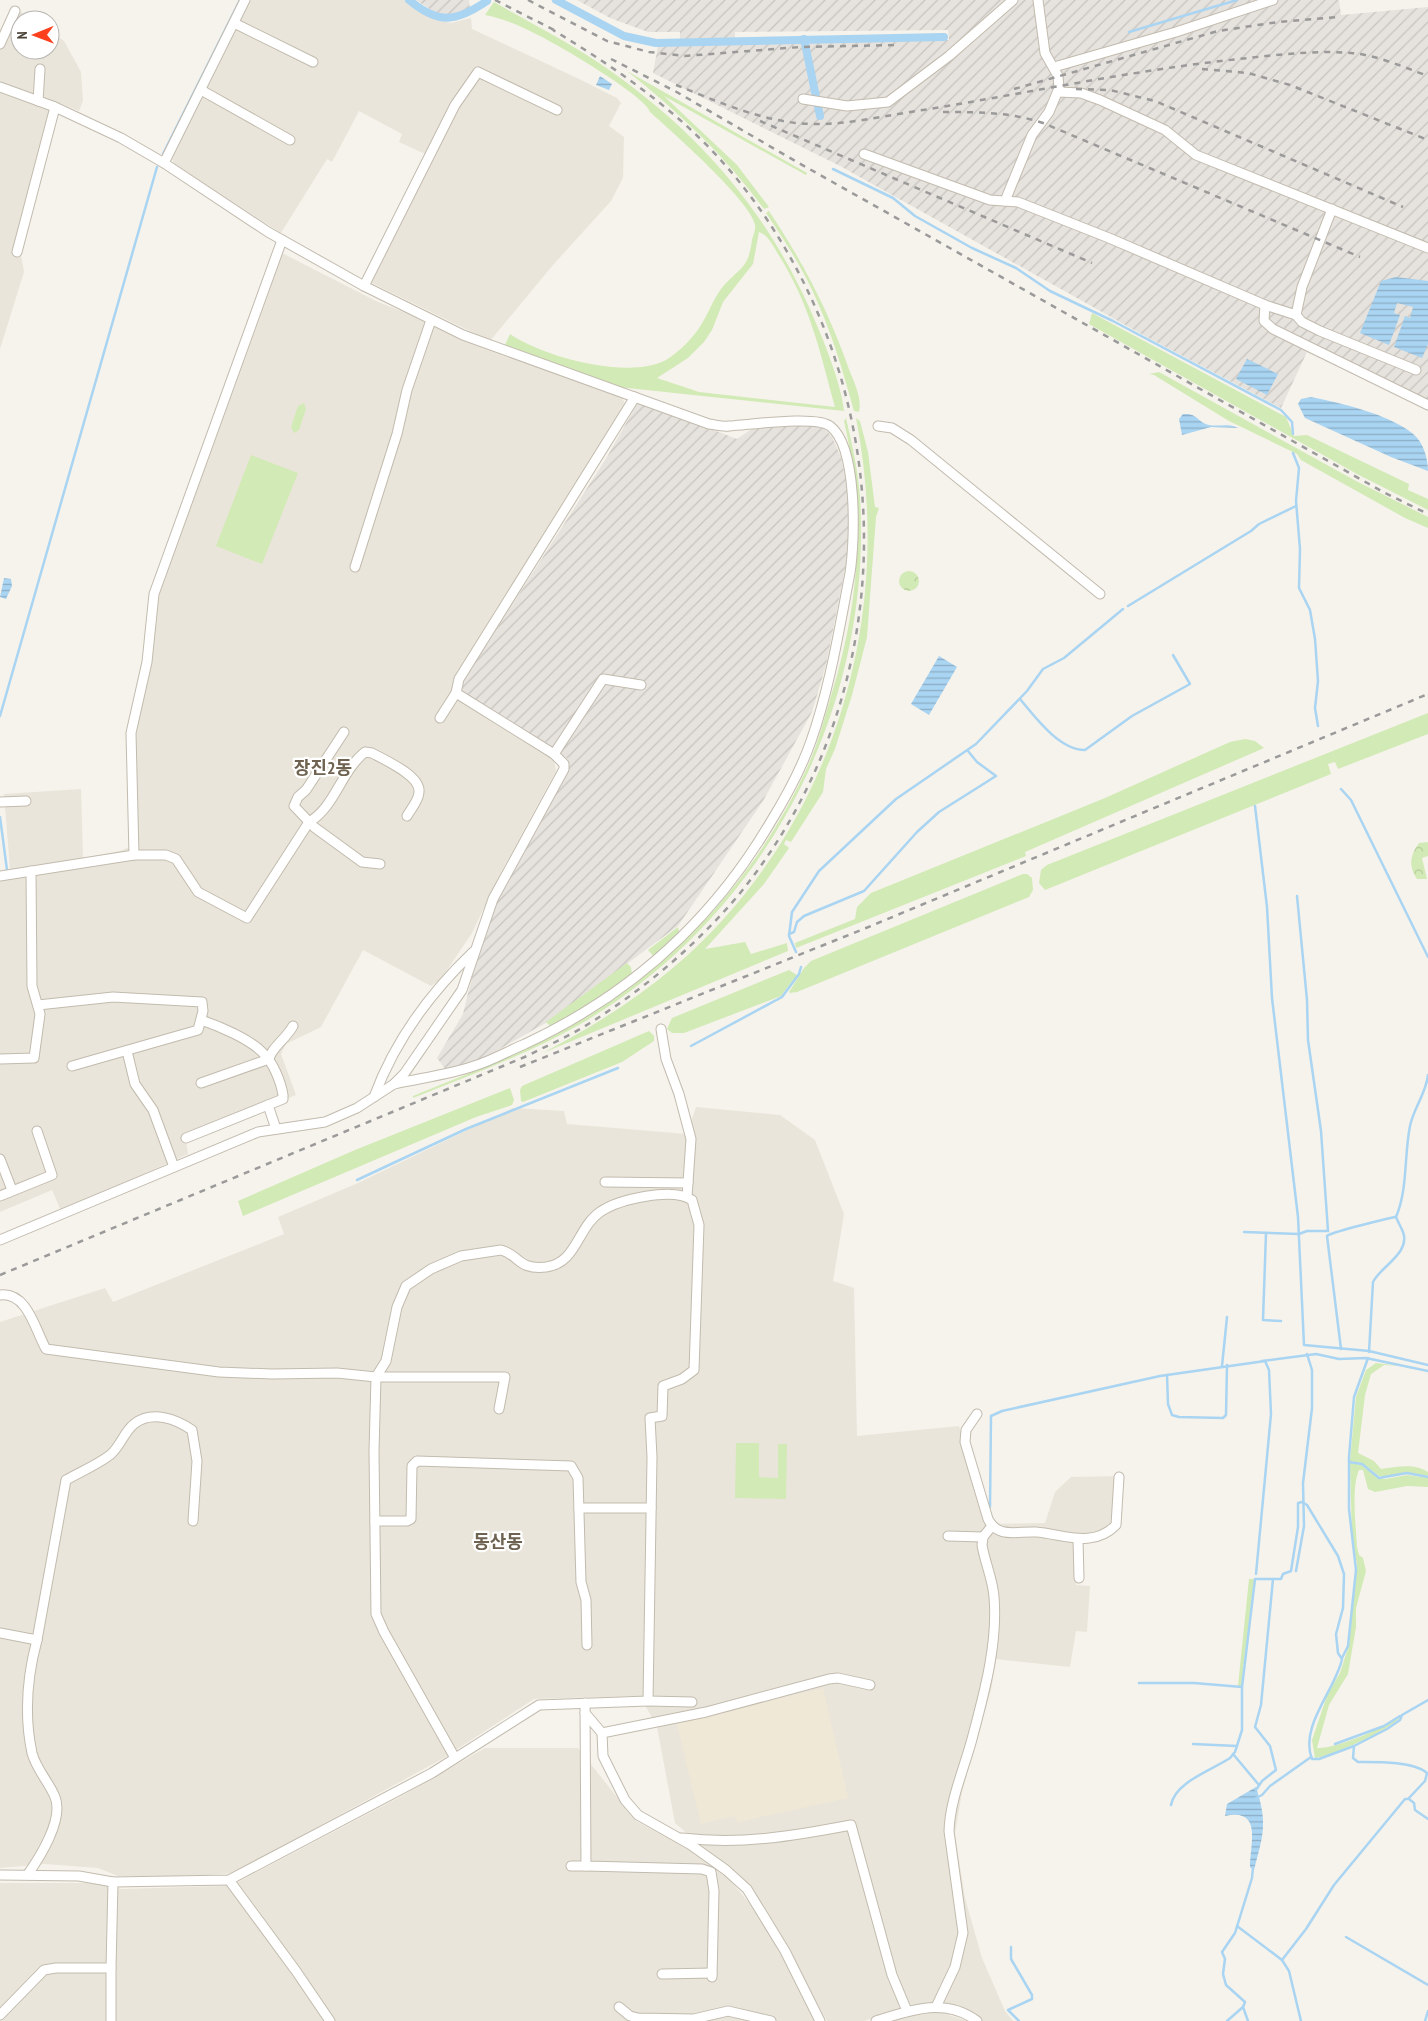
<svg xmlns="http://www.w3.org/2000/svg" width="1428" height="2021" font-family="'PT Sans Narrow','Noto Sans KR',sans-serif">
  <defs>
    <pattern id="industrial-furrows" width="10" height="10" patternUnits="userSpaceOnUse" patternTransform="scale(1.25)"><rect width="10" height="10" fill="#e6e2dd"/><path d="M-1 1l2-2M0 10L10 0M9 11l2-2" fill="none" stroke="#c7c3be"/></pattern>
    <pattern id="forest-crowns" width="20" height="18" patternUnits="userSpaceOnUse" patternTransform="scale(1.25)"><rect width="20" height="18" fill="#d2eab5"/><path d="M2 6a3 3 0 1 1 6 0M12 15a3 3 0 1 1 6 0" fill="none" stroke="#b6ca9c"/></pattern>
    <pattern id="water-rules" width="6" height="5" patternUnits="userSpaceOnUse" patternTransform="scale(1.25)"><rect width="6" height="5" fill="#a9d4f2"/><path d="M0 2.5h6" fill="none" stroke="#8caec5"/></pattern>
  </defs>
  <rect width="100%" height="100%" fill="#f6f3ec"/>
  <!-- residential -->
  <g fill="#eae5da">
    <polygon points="251,0 406,0 414,8 435,19 451,23 471,18 472,29 575,77 617,98 621,103 609,126 624,137 623,178 611,201 553,265 490,341 370,282 434,158 399,142 402,134 359,111 332,162 327,159 281,233 175,165 172,159"/>
    <polygon points="17,10 37,20 20,20 20,50 50,50 50,31 64,41 81,72 83,101 79,111 60,103 21,255 24,272 0,349 0,46"/>
    <polygon points="282,253 378,302 622,396 625,405 451,691 544,752 554,761 556,771 500,874 472,933 441,979 431,986 363,950 321,1027 286,1044 281,1054 296,1095 186,1141 188,1154 61,1211 52,1190 0,1212 0,871 10,869 4,794 81,789 83,858 120,851 136,844 134,734 150,666 157,591"/>
    <polygon points="696,1107 780,1115 815,1140 844,1214 833,1281 854,1288 857,1436 959,1426 987,1524 1045,1523 1055,1492 1071,1477 1118,1476 1114,1526 1099,1533 1076,1537 1076,1585 1090,1586 1087,1632 1076,1631 1070,1667 996,1659 991,1690 962,1792 955,1834 965,1898 982,1958 1005,2011 1013,2021 981,2021 957,2006 941,2003 910,2007 864,2021 827,2021 762,1903 746,1884 675,1823 657,1727 640,1696 534,1699 442,1759 233,1873 191,1876 118,1876 98,1868 45,1864 0,1868 0,1322 105,1288 113,1302 284,1234 278,1217 358,1183 513,1108 564,1111 567,1124 687,1134"/>
    <polygon points="485,1748 578,1748 636,1821 688,1849 730,1880 763,1920 816,2021 0,2021 0,1883 94,1883 122,1889 222,1886 238,1882 400,1797"/>
    <polygon points="939,2012 968,2021 888,2021 903,2016"/>
  </g>
  <!-- industrial -->
  <g fill="url(#industrial-furrows)">
    <polygon points="416,0 469,0 470,10 453,16 436,13"/>
    <polygon points="577,0 1339,0 1341,15 1428,7 1428,409 1307,352 1281,408 1145,336 840,166 653,73 658,46 949,40 948,30 735,32 735,38 680,39 680,32 648,32 610,18"/>
    <polygon points="641,402 737,439 753,428 768,426 822,426 832,437 841,457 848,489 851,539 826,665 812,712 763,801 678,926 551,1020 482,1059 446,1070 437,1058 463,1014 477,956 501,891 568,770 568,759 463,695 462,683 607,457 637,404"/>
  </g>
  <!-- education -->
  <polygon fill="#efe8d6" points="823,1688 848,1798 738,1822 734,1816 701,1824 677,1724"/>
  <!-- grass -->
  <g fill="#d2eab5" fill-rule="evenodd">
    <path d="M494,2C529,22 565,40 599,63C692,126 762,203 809,307C821,334 841,381 844,411L618,387L505,345L510,334C543,357 629,380 666,360C678,353 694,337 701,325C708,314 713,300 721,289C739,267 748,271 752,240C753,235 756,230 755,225C751,201 671,131 650,112C646,96 555,43 536,34C521,26 502,18 485,15ZM759,232C768,235 773,246 778,254C810,304 820,352 835,407L699,392L657,378L688,358L704,342L712,330L723,302L753,264Z"/>
    <path d="M627,71L807,173L806,175L664,96L737,165L769,207L764,209C725,156 679,112 627,71Z"/>
    <path d="M769,211C803,262 830,314 850,372C855,384 862,399 859,412L854,411C843,371 831,330 813,292C800,264 783,238 766,213Z"/>
    <polygon points="1092,313 1286,417 1294,436 1307,435 1409,484 1408,490 1428,499 1428,510 1357,474 1089,324"/>
    <polygon points="1159,372 1356,481 1428,517 1428,528 1405,518 1301,460 1297,454 1229,421 1154,375 1149,374"/>
    <polygon points="304,403 306,409 299,430 294,433 291,427 298,406"/>
    <path d="M846,418C852,444 858,470 860,497C873,706 768,910 589,1019C534,1052 473,1074 413,1098V1096C482,1068 551,1043 612,1000C696,942 762,864 805,772C817,748 823,722 831,696C860,602 866,517 844,421Z"/>
    <path d="M856,418L860,421L868,452L875,507L879,508L876,517L867,637L852,695L835,749L826,769L823,792L791,842L786,840L784,844L789,848L764,884L705,949L745,942L751,954L787,943L788,951L543,1053C590,1028 634,1001 674,967C832,832 896,620 856,418Z"/>
    <polygon points="251,455 298,473 262,564 216,546"/>
    <polygon points="1428,713 1428,734 1338,769 1335,762 1328,764 1331,774 1045,890 1039,883 1041,870 1047,865"/>
    <polygon points="1245,739 1255,741 1264,748 1025,852 1026,856 796,948 795,943 855,919 857,907 871,893 1105,798 1230,742"/>
    <polygon points="1023,874 1027,874 1032,878 1033,890 1029,897 797,992 790,993 789,992 804,968 811,961"/>
    <polygon points="678,927 680,935 655,958 648,950"/>
    <polygon points="627,963 631,967 632,975 587,1006 551,1027 546,1022"/>
    <polygon points="789,970 797,975 781,996 684,1033 672,1033 667,1029 672,1018"/>
    <polygon points="649,1031 654,1036 654,1041 622,1062 523,1102 521,1101 520,1090 522,1086"/>
    <polygon points="510,1088 514,1100 512,1105 476,1117 243,1216 238,1201 355,1150"/>
    <path d="M1376,1363L1401,1366L1384,1365L1371,1374L1365,1395L1358,1453L1374,1461L1381,1469C1397,1467 1414,1463 1428,1472V1476L1406,1472L1386,1477L1379,1476L1362,1463L1350,1461L1356,1397L1366,1370Z"/>
    <polygon points="736,1443 759,1443 759,1477 778,1478 778,1444 787,1444 786,1499 735,1498"/>
    <path d="M1350,1463L1361,1465L1378,1478L1386,1479L1407,1475L1428,1478V1487L1407,1486L1375,1492L1368,1489L1363,1470H1359C1351,1489 1356,1525 1357,1547L1359,1555L1363,1558L1366,1571L1356,1608V1627L1348,1674L1329,1705L1317,1748C1335,1749 1385,1728 1401,1716C1395,1728 1329,1757 1315,1758L1312,1740L1328,1693L1340,1673L1349,1645L1357,1564L1352,1537Z"/>
    <polygon points="1249,1579 1254,1579 1241,1686 1238,1686"/>
  </g>
  <!-- forest -->
  <g fill="url(#forest-crowns)">
    <circle cx="909" cy="581" r="10"/>
    <path d="M1428,842V856L1422,858L1427,879H1417C1408,866 1410,855 1419,843Z"/>
  </g>
  <!-- water -->
  <g fill="url(#water-rules)">
    <polygon points="600,76 612,84 609,90 596,85"/>
    <polygon points="1396,277 1428,281 1428,344 1422,358 1394,347 1405,316 1410,318 1413,307 1397,303 1394,313 1400,315 1389,345 1360,333 1381,281"/>
    <polygon points="1247,359 1278,374 1267,395 1236,379"/>
    <path d="M1311,397C1341,403 1388,414 1412,433C1423,441 1428,458 1428,471L1391,457L1305,418L1298,404L1301,399Z"/>
    <path d="M1183,414C1198,413 1197,422 1209,425C1219,427 1228,423 1238,428L1211,427L1182,435L1179,419Z"/>
    <polygon points="4,578 11,579 12,586 6,599 0,597"/>
    <polygon points="939,656 957,667 929,715 911,704"/>
    <path d="M1256,1787C1268,1824 1263,1835 1254,1870L1250,1867C1250,1844 1263,1808 1225,1816L1227,1804Z"/>
  </g>
  <g fill="none" stroke-linecap="round" stroke-linejoin="round">
    <!-- stream -->
    <g stroke="#a9d4f2" stroke-width="2.5">
      <polyline points="1129,32 1237,0"/>
      <polyline points="163,154 240,0"/>
      <polyline points="833,169 893,198 915,216 972,248 1016,268 1050,291 1113,321 1281,410 1292,422 1293,434"/>
      <polyline points="1293,453 1299,468 1296,501 1300,549 1299,588 1310,610 1315,639 1318,681 1315,708 1318,726"/>
      <polyline points="1128,606 1251,531 1259,524 1296,506"/>
      <path d="M1020,699C1035,717 1059,750 1085,750L1132,716L1190,684L1173,655"/>
      <polyline points="0,716 157,167"/>
      <polyline points="1341,789 1351,800 1428,957"/>
      <polyline points="1255,806 1267,907 1272,998 1298,1217 1304,1345 1369,1351 1428,1365"/>
      <polyline points="0,817 7,870"/>
      <polyline points="1297,896 1307,1000 1308,1040 1321,1131 1328,1231"/>
      <polyline points="789,934 794,932 797,922 804,916 864,891 917,832 939,812 996,776 977,762 968,751"/>
      <polyline points="796,952 789,936 792,912 819,871 896,799 976,744 1027,691 1043,669 1064,658 1123,609"/>
      <polyline points="691,1046 782,997 799,974 801,967"/>
      <polyline points="357,1180 466,1129 618,1068"/>
      <polyline points="1244,1232 1299,1234 1307,1231 1328,1231"/>
      <polyline points="1266,1233 1263,1320 1281,1321"/>
      <path d="M1341,1349L1327,1236C1331,1232 1386,1219 1395,1217"/>
      <path d="M1369,1352L1373,1282C1380,1267 1411,1253 1403,1232C1401,1227 1398,1222 1396,1217C1408,1189 1404,1155 1410,1126C1414,1107 1426,1094 1428,1075"/>
      <polyline points="1262,1361 1316,1354 1339,1359 1366,1358 1428,1371"/>
      <polyline points="1222,1366 1227,1317"/>
      <polyline points="1167,1375 1168,1404 1172,1415 1179,1417 1223,1418 1226,1415 1227,1365"/>
      <polyline points="1349,1462 1362,1464 1379,1478 1407,1473 1428,1477"/>
      <polyline points="990,1507 991,1416 1002,1411 1160,1376 1265,1361 1269,1370 1271,1414 1256,1574"/>
      <polyline points="1296,1571 1304,1526 1303,1483 1312,1408 1312,1370 1307,1354"/>
      <polyline points="1342,1658 1348,1646 1356,1570 1349,1509 1349,1457 1354,1397 1368,1358"/>
      <polyline points="1139,1683 1194,1683 1242,1687"/>
      <polyline points="1193,1744 1237,1746"/>
      <polyline points="1335,1744 1384,1726 1400,1716"/>
      <polyline points="1233,1754 1259,1785"/>
      <polyline points="1256,1790 1262,1781 1276,1770 1270,1746 1255,1727 1261,1705 1273,1579"/>
      <polyline points="1256,1798 1262,1795 1270,1786 1311,1757"/>
      <polyline points="1409,1799 1414,1803 1415,1810 1428,1819"/>
      <path d="M1171,1805C1175,1782 1212,1770 1230,1758L1235,1752L1242,1730V1687L1255,1579H1281L1283,1574L1291,1571L1298,1527V1503L1302,1502L1307,1505L1338,1556L1344,1574L1343,1608L1336,1634L1338,1653L1342,1659C1336,1689 1299,1726 1312,1759H1319L1354,1746L1387,1729L1400,1720L1402,1715L1428,1700"/>
      <polyline points="1237,1926 1282,1960"/>
      <polyline points="1346,1937 1428,1985"/>
      <polyline points="1011,1947 1011,1959 1032,1995 1032,1999 1008,2010 1019,2021"/>
      <polyline points="1243,2007 1248,2021"/>
      <polyline points="1227,2021 1243,2007 1245,2002 1226,1985 1223,1974 1225,1959 1222,1952 1235,1933 1252,1878 1253,1867"/>
      <path d="M1301,2021L1289,1971L1282,1960L1306,1929L1334,1885L1405,1799H1408L1425,1781L1427,1773C1413,1761 1376,1762 1358,1762L1353,1758L1354,1746"/>
      <polyline points="1425,2021 1428,2011"/>
    </g>
    <!-- canal -->
    <g stroke="#a9d4f2" stroke-width="8">
      <path d="M409,0C439,25 456,22 487,1"/>
      <polyline points="556,0 624,36 656,43 944,37"/>
      <polyline points="804,39 820,116"/>
    </g>
    <defs>
      <g id="minor">
        <polyline points="234,23 313,62"/>
        <polyline points="0,44 15,11"/>
        <polyline points="1054,67 1176,32 1273,0"/>
        <path d="M0,87L55,107L121,138L164,163L268,232L364,286L463,335L709,424C716,425 723,427 729,426C749,425 816,415 830,426C858,447 855,541 850,573C839,630 830,687 811,741C801,770 786,797 770,823C711,923 630,995 525,1044C508,1051 491,1061 474,1066C448,1075 420,1078 394,1084"/>
        <polyline points="201,90 290,140"/>
        <polyline points="1058,92 1081,93 1100,100 1165,130 1196,155 1428,248"/>
        <polyline points="803,99 847,106 888,102 949,56 1013,0"/>
        <polyline points="38,101 40,69"/>
        <polyline points="864,154 990,200 1018,202 1109,238 1265,305 1296,315 1302,322 1320,331 1416,370"/>
        <polyline points="164,163 245,0"/>
        <polyline points="1005,201 1032,135 1049,112 1059,88 1058,76 1045,53 1038,0"/>
        <polyline points="17,252 55,107"/>
        <polyline points="364,286 455,105 478,72 557,110"/>
        <polyline points="1265,305 1264,321 1273,329 1428,405"/>
        <polyline points="1296,315 1302,287 1332,209"/>
        <polyline points="878,426 892,428 911,440 1100,594"/>
        <polyline points="355,567 397,434 407,390 431,320"/>
        <polyline points="440,718 456,693 459,679 635,397"/>
        <polyline points="344,732 306,790 298,797 294,806 314,827 362,862 380,864"/>
        <polyline points="554,754 603,679 641,685"/>
        <polyline points="0,802 26,801"/>
        <polyline points="134,855 131,733 147,662 154,594 282,240"/>
        <path d="M0,876L134,855H166L176,859L198,892L247,918L309,822C335,807 341,771 365,752L372,753C385,760 421,776 419,792C419,800 411,809 407,816"/>
        <polyline points="38,1005 113,997 202,1002 203,1011 198,1030 72,1066"/>
        <path d="M201,1020C219,1026 250,1039 263,1053C273,1062 281,1082 283,1095V1099L268,1105L276,1129"/>
        <polyline points="661,1029 666,1059 679,1094 691,1139 687,1197"/>
        <polyline points="127,1051 135,1084 153,1110 174,1167"/>
        <polyline points="0,1059 34,1058 40,1014 32,986 31,871"/>
        <path d="M201,1083L269,1059C271,1048 286,1039 293,1026"/>
        <path d="M374,1097C395,1040 430,993 473,952"/>
        <polyline points="186,1138 268,1105"/>
        <polyline points="0,1159 12,1190"/>
        <polyline points="605,1182 688,1183"/>
        <polyline points="0,1196 52,1175 37,1131"/>
        <polyline points="0,1240 258,1132 325,1122 357,1108 394,1084 404,1074 462,990 493,899 564,769 564,764 554,754 456,693"/>
        <path d="M0,1295C28,1292 35,1330 46,1349L219,1372L272,1374L337,1373L376,1377H505L499,1409"/>
        <path d="M977,1414L966,1430L965,1442L988,1519C998,1539 1017,1531 1036,1532C1063,1534 1093,1549 1116,1525L1119,1477"/>
        <polyline points="579,1508 651,1508"/>
        <polyline points="375,1521 407,1521 411,1519 412,1466 417,1461 571,1466 578,1478 581,1582 586,1600 587,1645"/>
        <polyline points="948,1536 983,1537"/>
        <polyline points="1078,1539 1079,1578"/>
        <path d="M0,1633L37,1640L66,1480C80,1472 97,1465 110,1455C120,1447 124,1432 134,1424C152,1410 176,1419 192,1430L197,1461L193,1521"/>
        <polyline points="648,1701 692,1702"/>
        <polyline points="585,1703 586,1866 702,1869 711,1872 714,1891 712,1977"/>
        <polyline points="585,1713 602,1733 706,1712 829,1679 838,1678 870,1685"/>
        <polyline points="602,1733 603,1756 625,1800 638,1815 691,1845 726,1870 747,1889 785,1951 820,2021"/>
        <path d="M682,1838C742,1845 793,1836 851,1825L892,1975L907,2011"/>
        <polyline points="571,1866 586,1866"/>
        <path d="M28,1874C40,1857 64,1819 55,1797C49,1782 36,1769 32,1753C24,1715 27,1677 37,1640"/>
        <path d="M0,1875L79,1876L113,1882L229,1880L432,1773L539,1705L648,1701L652,1457L650,1418L662,1416L663,1386L682,1379L694,1370L699,1225L692,1200C673,1187 619,1199 600,1212C577,1228 577,1263 546,1267C517,1270 520,1255 501,1250L461,1256L431,1269L406,1286L397,1307L386,1361L376,1377L374,1451L376,1614L384,1632L455,1758"/>
        <polyline points="229,1880 296,1971 330,2021"/>
        <polyline points="111,1968 111,2021"/>
        <polyline points="662,1974 712,1973"/>
        <polyline points="619,2007 630,2016 638,2018 694,2019 728,2011 771,2021"/>
        <path d="M936,2007L955,1967L963,1933L949,1831C950,1800 964,1769 972,1739C984,1694 998,1644 994,1597C993,1580 985,1563 982,1545L983,1537L992,1526"/>
        <polyline points="0,2015 44,1970 56,1968 111,1968 113,1882"/>
        <path d="M876,2021C910,2010 945,1997 977,2021"/>
      </g>
    </defs>
    <!-- minor casing -->
    <use href="#minor" stroke="#c2bbae" stroke-width="11"/>
    <!-- minor -->
    <use href="#minor" stroke="#fff" stroke-width="9"/>
    <!-- rail -->
    <g stroke="#9a9a9a" stroke-width="2.5" stroke-dasharray="6 6" stroke-linecap="butt">
      <polyline points="495,0 558,32"/>
      <polyline points="528,0 607,41 649,52 685,56 800,47 899,45"/>
      <polyline points="611,59 675,91 797,162 1385,493 1428,514"/>
      <polyline points="1202,69 1248,73 1290,85 1428,140"/>
      <path d="M676,85C719,102 765,123 812,124C849,125 887,115 923,110C1028,93 1134,70 1239,59C1276,55 1314,50 1351,53C1377,55 1403,67 1428,76"/>
      <polyline points="1014,89 1218,31 1278,22 1338,17"/>
      <polyline points="1076,89 1110,90 1155,101 1403,207"/>
      <path d="M943,112C978,112 1010,112 1043,123L1360,257"/>
      <polyline points="760,121 1092,263"/>
      <polyline points="520,1067 866,928 1428,694"/>
      <path d="M0,1275L527,1056C548,1045 570,1036 590,1023C644,989 694,947 736,898C908,691 905,386 737,179C687,117 621,71 553,30"/>
    </g>
  </g>
  <g text-anchor="middle" stroke-width="4.5" stroke-linejoin="round" paint-order="stroke">
    <!-- quarter labels -->
    <g font-size="18" font-weight="bold" fill="#6e6250" stroke="#fff">
      <text x="323" y="774">장진2동</text>
      <text x="498" y="1548">동산동</text>
    </g>
  </g>
  <!-- north arrow -->
  <g transform="translate(35 35) rotate(269)"><circle r="24" fill="#ffffff" stroke="#b7b4b0"/>
  <path d="M0-4L9 19L0 12L-9 19Z" fill="#fc3f1d"/>
  <text y="-8" font-size="14" font-weight="bold" text-anchor="middle" fill="#4b4439">N</text>
  </g>
</svg>
